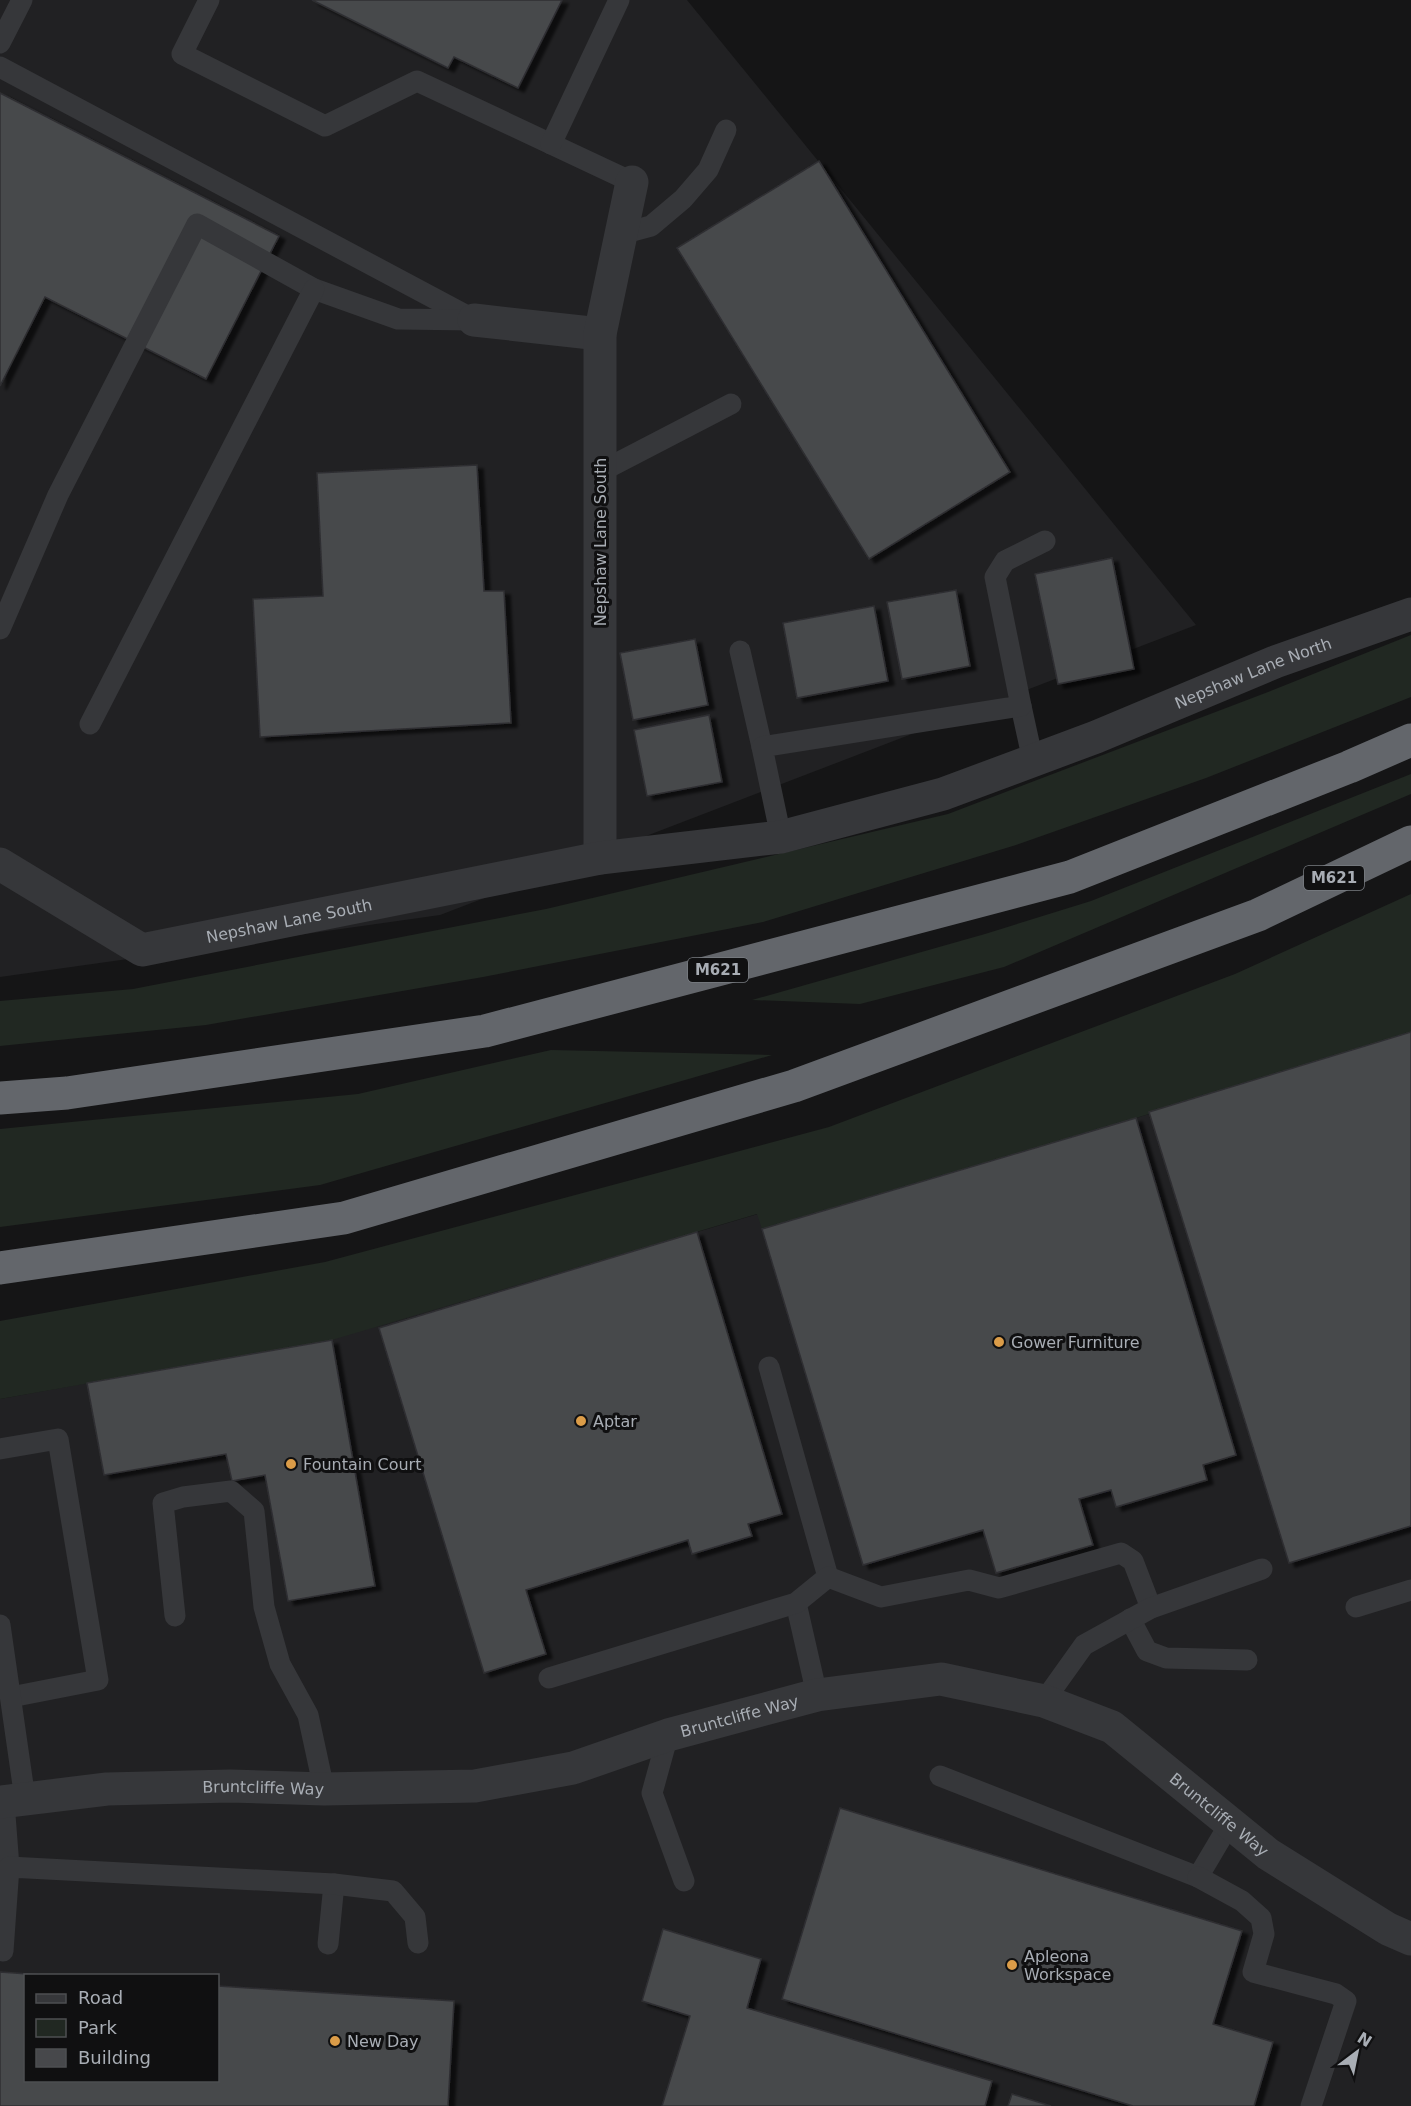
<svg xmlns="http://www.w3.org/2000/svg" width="1411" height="2106" font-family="'DejaVu Sans',sans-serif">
  <defs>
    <filter id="shadow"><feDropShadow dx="6" dy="4" stdDeviation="1.5" flood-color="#0009"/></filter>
  </defs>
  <rect width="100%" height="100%" fill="#151516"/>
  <!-- built -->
  <g fill="#212123" fill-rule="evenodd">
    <polygon points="0,0 687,0 1196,625 440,915 0,977"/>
    <path d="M1411,1032V2106H0V1399L87,1383L697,1232L758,1214L763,1229L1136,1118ZM26,1976H218V2080H26Z"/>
  </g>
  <!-- green -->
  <g fill="#212822">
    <polygon points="1411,635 1411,697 1206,778 1016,845 763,922 483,977 206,1025 0,1046 0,1001 133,989 546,909 948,814 1273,690"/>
    <polygon points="1411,774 1411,794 1004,967 860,1004 752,1000 985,934 1091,901"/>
    <polygon points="1411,894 1411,1033 1136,1118 762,1229 757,1214 332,1340 0,1399 0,1321 325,1262 829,1127 1235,974"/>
    <polygon points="551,1050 772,1055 320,1185 0,1227 0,1129 358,1094"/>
  </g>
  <!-- building -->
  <g fill="#47484b" stroke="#2f2f32" stroke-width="1.5" filter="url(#shadow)">
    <polygon points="312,0 562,0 518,88 454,57 448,68"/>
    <polygon points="0,93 279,236 206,379 45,297 0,386"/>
    <polygon points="819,161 1010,472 869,559 677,248"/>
    <polygon points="477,465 484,591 504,591 511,723 260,737 253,599 323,596 317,473"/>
    <polygon points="1112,558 1134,669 1058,684 1035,574"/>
    <polygon points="956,590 970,666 902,679 887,602"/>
    <polygon points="874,606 888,681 797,698 783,623"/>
    <polygon points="695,639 708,705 633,720 620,653"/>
    <polygon points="709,715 722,782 647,796 634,730"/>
    <polygon points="1411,1032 1411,1526 1289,1563 1149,1112"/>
    <polygon points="1136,1118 1236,1455 1203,1465 1207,1480 1116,1507 1111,1490 1079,1499 1093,1545 996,1573 983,1530 863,1565 762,1229"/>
    <polygon points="697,1232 782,1514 748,1524 752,1536 692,1554 688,1540 526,1590 546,1654 484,1673 379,1328"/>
    <polygon points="332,1340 375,1586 288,1601 265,1475 232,1481 226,1454 104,1475 87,1383"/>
    <polygon points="840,1808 1242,1931 1213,2024 1273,2042 1254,2106 1133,2106 782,1999"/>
    <polygon points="663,1929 761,1959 747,2008 992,2081 985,2106 662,2106 690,2016 642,2001"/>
    <polygon points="0,1972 57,1976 26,1976 26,2080 218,2080 218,1986 454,2001 448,2106 0,2106"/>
    <polygon points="1012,2094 1051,2106 1008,2106"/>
  </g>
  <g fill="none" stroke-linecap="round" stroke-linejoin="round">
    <!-- service -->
    <g stroke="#36373a" stroke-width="21">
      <polyline points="209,0 182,54 325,126 417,81 632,182"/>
      <polyline points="0,43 22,0"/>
      <polyline points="0,67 471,318"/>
      <polyline points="551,144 619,0"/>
      <polyline points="621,234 651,226 683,199 708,170 726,130"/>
      <polyline points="600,472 731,404"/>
      <polyline points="0,629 58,495 197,224 314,289 398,319 474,320"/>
      <polyline points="740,651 762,747"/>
      <polyline points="1021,706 1033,761"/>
      <polyline points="90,724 314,289"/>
      <polyline points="781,837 762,747 1021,706 995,577 1005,561 1045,541"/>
      <polyline points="769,1367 828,1577"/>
      <polyline points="0,1449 58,1439 98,1680 11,1697"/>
      <polyline points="796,1603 817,1695"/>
      <polyline points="1356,1607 1411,1590"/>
      <polyline points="175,1616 163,1503 183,1497 231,1491 254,1511 264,1607 280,1664 308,1715 324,1789"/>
      <polyline points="1130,1619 1147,1651 1166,1658 1247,1660"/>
      <polyline points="0,1625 25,1799"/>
      <polyline points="549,1678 796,1603 828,1577 881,1597 969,1580 999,1588 1121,1553 1133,1561 1151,1608"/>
      <polyline points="1044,1701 1084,1645 1151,1608 1262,1569"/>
      <polyline points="668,1735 652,1793 684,1881"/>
      <polyline points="940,1776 1198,1877 1230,1823"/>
      <polyline points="0,1867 9,1867 4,1802"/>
      <polyline points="1198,1877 1242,1901 1261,1918 1264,1934 1253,1972 1336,1994 1346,2001 1311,2106"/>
      <polyline points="328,1944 334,1884"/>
      <polyline points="3,1951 9,1867 334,1884 393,1891 415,1917 418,1943"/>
    </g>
    <!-- minor -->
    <g stroke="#36373a" stroke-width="33">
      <polyline points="474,320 600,334"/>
      <polyline points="600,858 600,334 632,182"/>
      <path id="s1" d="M0,864L142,950L600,858L781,837L943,794L1096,737L1275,662L1411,614"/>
      <path id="s2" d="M0,1802L107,1789L230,1786L324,1789L475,1786L573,1768L668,1735L817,1695L941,1679L1044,1701L1112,1727L1268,1854L1388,1929L1411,1939"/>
    </g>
    <!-- motorway -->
    <g stroke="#63666b" stroke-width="33">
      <polyline points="0,1098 67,1093 485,1031 736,965 1070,877 1349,767 1411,740"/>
      <polyline points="0,1268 344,1218 794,1086 1258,915 1411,842"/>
    </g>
  </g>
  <!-- markers -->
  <g fill="#db9c48" stroke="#101011" stroke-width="2">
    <circle cx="999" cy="1342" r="6"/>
    <circle cx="581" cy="1421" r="6"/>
    <circle cx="291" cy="1464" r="6"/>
    <circle cx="1012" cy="1965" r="6"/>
    <circle cx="335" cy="2041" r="6"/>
  </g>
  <g text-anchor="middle" stroke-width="6" stroke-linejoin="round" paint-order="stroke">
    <!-- shield labels -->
    <g fill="#101011" stroke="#7a7e83" stroke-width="1.5">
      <rect x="1304" y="866" width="60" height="24" rx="4.5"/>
      <rect x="688" y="958" width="60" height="24" rx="4.5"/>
    </g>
    <g font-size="15" font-weight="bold" fill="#a8adb4">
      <text x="1334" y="883">M621</text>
      <text x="718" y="975">M621</text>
    </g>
    <!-- street labels -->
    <g font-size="16" fill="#a8adb4" stroke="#101011">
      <text transform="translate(600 542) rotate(-90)" y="6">Nepshaw Lane South</text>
      <text dy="6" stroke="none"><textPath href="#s1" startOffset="1316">Nepshaw Lane North</textPath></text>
      <text dy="6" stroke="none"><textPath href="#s1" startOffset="316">Nepshaw Lane South</textPath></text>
      <text dy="6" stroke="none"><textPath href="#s2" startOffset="750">Bruntcliffe Way</textPath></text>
      <text dy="6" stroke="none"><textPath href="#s2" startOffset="264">Bruntcliffe Way</textPath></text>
      <text dy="6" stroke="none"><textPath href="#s2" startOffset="1272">Bruntcliffe Way</textPath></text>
    </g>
    <!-- poi labels -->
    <g font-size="16" fill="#a8adb4" stroke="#101011" text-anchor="start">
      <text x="1011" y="1348">Gower Furniture</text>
      <text x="593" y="1427">Aptar</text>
      <text x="303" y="1470">Fountain Court</text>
      <text x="1024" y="1962">Apleona<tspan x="1024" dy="18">Workspace</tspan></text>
      <text x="347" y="2047">New Day</text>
    </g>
  </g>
  <!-- legend -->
  <rect x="24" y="1974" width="195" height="108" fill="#101011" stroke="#4d4f52" stroke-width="1.5"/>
  <rect x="36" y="1994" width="30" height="9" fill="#36373a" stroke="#4d4f52" stroke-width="1.5"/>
  <text x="78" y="2004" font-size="18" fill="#a8adb4">Road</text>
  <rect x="36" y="2019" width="30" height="18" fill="#212822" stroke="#4d4f52" stroke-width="1.5"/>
  <text x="78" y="2034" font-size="18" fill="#a8adb4">Park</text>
  <rect x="36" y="2049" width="30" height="18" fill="#47484b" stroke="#4d4f52" stroke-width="1.5"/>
  <text x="78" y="2064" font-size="18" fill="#a8adb4">Building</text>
  <!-- north arrow -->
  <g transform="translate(1357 2052) rotate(32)" stroke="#101011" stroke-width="4.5" paint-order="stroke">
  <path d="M0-4.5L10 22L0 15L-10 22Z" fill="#a8adb4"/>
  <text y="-9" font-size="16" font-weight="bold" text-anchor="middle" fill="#a8adb4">N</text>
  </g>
</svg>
